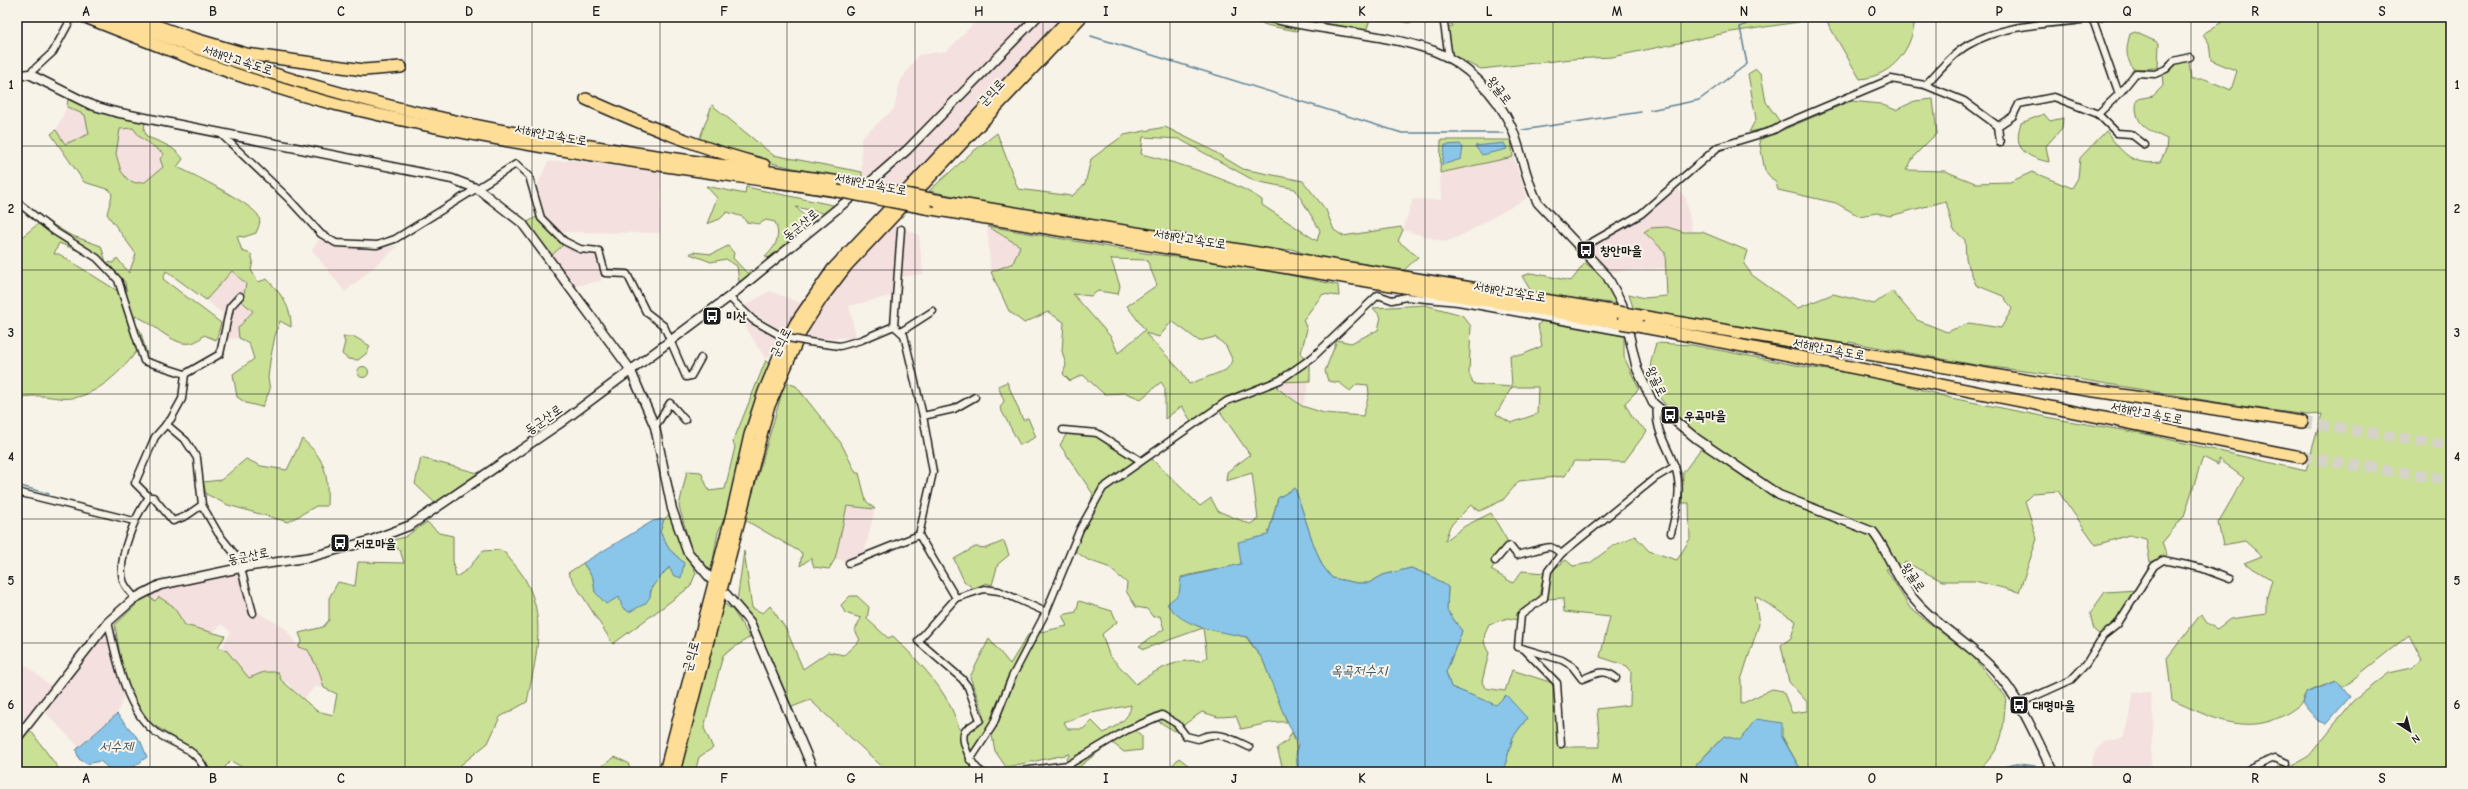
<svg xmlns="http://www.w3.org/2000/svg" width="2468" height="789" font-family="'Comic Neue','Poor Story',sans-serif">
  <rect width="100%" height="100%" fill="#f7f3e8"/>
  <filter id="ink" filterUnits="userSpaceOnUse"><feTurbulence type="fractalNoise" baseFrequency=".025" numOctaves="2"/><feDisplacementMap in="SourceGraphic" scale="8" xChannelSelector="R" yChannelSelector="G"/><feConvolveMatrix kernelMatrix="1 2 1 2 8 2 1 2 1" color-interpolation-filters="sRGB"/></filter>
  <g filter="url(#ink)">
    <!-- built -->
    <g fill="#f4e0de">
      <polygon points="980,17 1066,17 966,117 903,188 862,180 861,138 894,109 900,82 918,55 947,51"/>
      <polygon points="67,107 85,115 89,134 65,145 56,130"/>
      <polygon points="133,128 140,137 164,155 163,167 145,182 136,183 128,180 121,171 116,154 120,129"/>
      <polygon points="1513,157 1527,198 1464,234 1446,242 1403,230 1413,199 1441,200 1440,173"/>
      <polygon points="572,160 661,173 660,233 561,232 545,218 538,184 548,162"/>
      <polygon points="1676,187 1686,198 1692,232 1667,227 1666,268 1608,272 1585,247 1642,217"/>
      <polygon points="894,225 919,235 923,274 901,277 899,294 849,306 856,337 811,339 805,335 826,302 857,263"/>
      <polygon points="987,226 1020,246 1013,263 991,272"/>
      <polygon points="319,240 346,248 398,246 345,292 312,250"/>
      <polygon points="564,244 598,254 601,281 574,286 550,257"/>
      <polygon points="232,271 246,285 243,298 253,311 238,328 239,338 216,340 223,314 206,300"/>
      <polygon points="770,291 803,304 785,332 743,307"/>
      <polygon points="734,308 754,327 781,341 766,360"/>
      <polygon points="1309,381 1303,406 1277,388 1279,382"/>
      <polygon points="847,506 875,509 864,553 848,561 835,559"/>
      <polygon points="243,572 253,610 285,628 298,647 308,650 319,671 324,688 314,687 304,699 285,681 256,674 249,678 227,651 221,649 231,632 221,624 213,633 185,625 174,607 155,601 148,596 162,589"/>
      <polygon points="106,634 124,696 117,714 79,747 44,711"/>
      <polygon points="17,658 51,686 24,719 17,707"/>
      <polygon points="2150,692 2154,723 2151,748 2151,772 2085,772 2091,766 2094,754 2104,742 2123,738 2131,711 2133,693"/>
    </g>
    <!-- green -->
    <g fill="#cae095" stroke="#737e58" fill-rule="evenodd">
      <polygon points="1242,17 1371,17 1366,31 1330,27 1308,20 1297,31 1270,26"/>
      <polygon points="1381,17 1421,17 1409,23"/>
      <polygon points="1431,17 1799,17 1799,22 1731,32 1612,57 1572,59 1481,69 1452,56 1445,25 1452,27 1453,25"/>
      <path d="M1824,17H1915C1913,49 1893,76 1860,79Z"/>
      <polygon points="2026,17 2081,17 2077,25 2030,29"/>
      <path d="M2220,17H2451V772H2278V764L2291,766L2309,756L2353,701L2389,673L2412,668L2422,660L2409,635L2342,688L2337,681C2333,682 2307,692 2306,693C2302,698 2304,702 2298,706C2254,740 2216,720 2172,700L2167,658L2201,614L2207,623L2217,629L2230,619L2266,614V600L2272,580L2244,563L2262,556L2245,541L2223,545L2218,523L2244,478L2218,459V465L2203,457L2184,516L2162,543L2167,557L2150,562L2146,539L2129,535L2096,545L2058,491L2033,493L2025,501L2037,539L2019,592L1975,581H1942L1905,562L1902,567L1886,569L1910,608L1973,657L2006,697C2002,733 2006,745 1977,772H1802L1782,736L1740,741L1724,736L1689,772H1503L1513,737L1527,718L1451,687L1446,672L1462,631L1447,610L1448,587L1433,577L1411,568L1383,575L1369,583H1357L1332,578L1322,565L1313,543L1295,488L1278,498L1268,535L1241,564L1181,577L1197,626L1246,637L1263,660L1287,722C1271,721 1258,726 1241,729L1236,716L1218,717L1202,712L1175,731L1156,720L1135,730L1142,736V750L1124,752L1111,742L1074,771L1059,772L1070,754L1006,767L995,751L992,735L988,736L972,760L975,772H888L810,700L792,707L769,654L737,601L744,551L752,608L763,613L770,606L786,629L803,669L828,652L844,655L860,640L855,630L861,618L845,613L841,605L850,596H857L869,607L867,619L888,638L893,636C920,663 949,691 959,729L968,734L983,712L970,677L989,639L1010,664L1028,635L1067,626L1062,615L1076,612L1079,601L1112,611L1117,622L1102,634L1109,655L1136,684C1155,670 1178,658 1201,661L1207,657L1203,628L1144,649L1139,646L1164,629L1160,616L1153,617L1147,609L1136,607L1126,591L1127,583L1108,567L1088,560L1075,551L1093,494L1060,445L1067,433L1097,435L1139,465L1150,457L1200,506L1211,498L1218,511L1250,524L1258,519L1252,473L1226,481L1227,472L1250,455L1219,410L1192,423L1182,406L1165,419V388L1161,382L1141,399L1126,393L1104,394L1083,375L1070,381L1063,374L1066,365L1062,351L1064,322L1048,312L1024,323L1009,311L991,272L1013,263L1020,246L987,226L1144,253L1245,266L1338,285L1339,296L1323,294L1303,320L1307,329L1301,353L1305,360L1310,363V381L1279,382L1277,388L1302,406L1324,413L1363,416L1369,394L1368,385L1357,384L1350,391L1340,383L1328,381L1325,371L1337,340L1351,343L1378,330L1381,317L1373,308L1425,305L1462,315L1471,326L1469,373L1473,384L1512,387L1510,355H1522L1542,346L1538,325L1543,320L1624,336V357L1639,389L1625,403L1633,419L1647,431L1624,462L1574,461L1565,476L1519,481L1503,500L1480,511L1471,505L1450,526L1445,541L1465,526L1491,513L1508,542L1491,570L1513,583L1522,571L1544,573L1539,597L1524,608L1518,620L1508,618L1489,624C1483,636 1482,642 1489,653L1482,682L1485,688L1505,691L1512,670L1553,683L1560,747H1600L1597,709L1630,705L1631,671L1627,666L1600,657L1610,617L1564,612L1563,598L1547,599L1549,573L1566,560L1573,566L1590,563L1614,545L1635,536L1649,551L1677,560L1690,539L1689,503H1682L1683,473L1702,447L1757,487L1774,494L1766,481C1734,459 1657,416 1650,376C1649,365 1653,354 1656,343L1692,345L1806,367L1876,377L1951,398L2062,420L2141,433L2306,471L2322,414L2307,415L2234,405L2048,374L1976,365L1849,342L1847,349L1634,311L1629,294L1644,298L1667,296L1665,252L1644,232L1650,228L1667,227L1684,232H1702L1748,251L1744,264L1752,275L1798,308L1833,294L1874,304L1892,291L1917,320L1947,332L1969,323L2001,328L2012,309L2003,296L1976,285L1966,259L1965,240L1953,229L1946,201L1890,216L1877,213L1859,216L1836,203L1778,190L1776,183L1765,171L1759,140L1851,101L1880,104L1896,110L1915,101L1933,99L1937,133L1916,154L1906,170L1945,171L1975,183L2010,182L2032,172L2072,188L2078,178L2080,158L2106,131C2122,152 2131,166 2160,162L2166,150L2167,139C2148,130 2132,124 2137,99L2153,96L2163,86L2162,72L2175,63L2189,61L2191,79H2205L2231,90L2237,71L2211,60L2209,43L2203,34L2222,22ZM1111,259L1147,260L1157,285L1127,306L1145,330L1118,353L1111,337L1073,294L1091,296L1098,291L1118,294L1120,286ZM1172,321L1199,341L1215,337L1226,346L1233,361L1226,370L1189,384L1182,372L1145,333L1159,337ZM1512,387H1538L1537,414L1511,423L1496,414ZM1755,596L1796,621L1791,638L1781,645L1789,682L1807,702V711L1792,713L1783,691L1772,689L1741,704V680L1759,624ZM1131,705C1130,720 1115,726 1104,733L1092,721L1083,729H1068L1064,722L1087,714Z"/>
      <path d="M2135,32L2159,43L2158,68L2133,69C2125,55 2126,49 2130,34Z"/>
      <polygon points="1756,69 1761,74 1766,102 1780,122 1768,128 1749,132 1756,119 1748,74"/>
      <path d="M68,99L85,107L145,123L144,130L147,137C161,142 175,147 183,159L177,167C193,174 250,203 258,215C262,221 258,228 256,233L244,237L237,236L242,251L251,254L253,261L251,270L258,282L267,279C280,293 292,307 291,327L280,321L275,336L270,361L268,378L270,390L262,407L246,403L237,397L233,374L254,359L249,343L239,338L238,328L253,311L240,300L243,298L246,284L232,271L206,300L166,271L163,279L221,323L216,340L204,335C182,360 156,322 135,316V324L140,330L147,354L136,352C122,371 97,395 72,398C59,400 48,395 35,396C29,396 23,397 17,398V241L44,219L70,235L101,246L106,262L113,263L117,258L129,273L136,254L107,214L112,195L110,190L84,182L51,134L56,130L65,144L89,134L85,115L67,107ZM133,128L140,137L164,154L160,159L163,167L145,182L136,183L128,180L121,171L116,154L120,129ZM59,243L106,262L125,282L127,295L116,290L59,254H54Z"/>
      <path d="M712,105L773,155L862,172V180C806,172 752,161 699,140Z"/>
      <path d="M2044,114L2050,121L2063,118L2062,128L2046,146L2049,162C2026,157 2012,149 2021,123Z"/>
      <path d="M1165,127L1208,148L1243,169L1303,181L1326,210L1334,230L1343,236L1401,227L1403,230L1398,241L1418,257L1401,273L1321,259L1291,249L1276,252L1224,241L1072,220L929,191L970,154L997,133L1018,189L1072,196L1085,184L1091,159L1124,135ZM1143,137L1179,139L1255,181L1295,189L1320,230L1317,241L1262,205V200C1234,180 1175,162 1141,154Z"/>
      <polygon points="1441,140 1511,140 1513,157 1440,173"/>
      <path d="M706,186L745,194L746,187L837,206L827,214L796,207L809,221V229L773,258L765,257C776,247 781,236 775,222L766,220L759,224L746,222L743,217L727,212L720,219L707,224L717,198Z"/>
      <polygon points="536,217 564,244 550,257 526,223"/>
      <polygon points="728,246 734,253 733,258 747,273 751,270 755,273 739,282 737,266 726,259 711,262 690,254 692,252 712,254"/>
      <polygon points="1585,263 1604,277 1619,304 1532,293 1522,276 1532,273 1571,281"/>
      <polygon points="343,337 355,337 370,346 367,353 358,360 348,359 342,354 345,342"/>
      <polygon points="766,360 769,365 743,441 732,502 718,532 711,572 691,549 679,506 687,471 701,472 709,491 725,489 735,447 733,442"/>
      <circle cx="363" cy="372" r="5.5"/>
      <polygon points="785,382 796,386 841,443 856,473 859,473 866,501 875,509 847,506 835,559 829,569 814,567 811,558 800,566 802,553 745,520"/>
      <polygon points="1007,382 1023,420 1028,418 1036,437 1020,445 1000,408 1004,401 998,386"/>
      <path d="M302,439C327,460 328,475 327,506H316L288,522L228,505L206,494L203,482L221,480L246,459L261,466L287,470Z"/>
      <polygon points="421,458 478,473 437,505 415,484"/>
      <path d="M669,515L696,573L690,587L613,644L568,573L583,563L593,578L595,592L611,600L619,597H650C652,578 666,567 684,563L669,549L660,532L664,519Z"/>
      <path d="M427,522L439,533L453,536V561L456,577L467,570L483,551L500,550L505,553C512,562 522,572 527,583C547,622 535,661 527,702L500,717L488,743L452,772H251L231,761L223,769L210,771L202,756L157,727H153L125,685L115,625L141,600L148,596L155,601L159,597L173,606L185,625L225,636L218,647L227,651L249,678L264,672H278L281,680L317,711L333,715L337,694L324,688L319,671L308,650L298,647L302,641L299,633L323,627L329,620V598L338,582L355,586L358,562L404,563L400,550L385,542L405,537Z"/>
      <polygon points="1004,541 1009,555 998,564 992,585 986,583 974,589 964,581 954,559 975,547 987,548"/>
      <polygon points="2137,590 2119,618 2100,635 2094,630 2090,613 2105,592"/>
      <polygon points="723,603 732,609 750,637 723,655 704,728 713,748 699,757 695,772 679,772"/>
      <polygon points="27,730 31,731 61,772 17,772 17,743"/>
      <path d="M1292,732C1298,745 1296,758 1298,772H1282L1283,769L1277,748L1287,741Z"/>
      <polygon points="615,757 628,763 631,772 593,772"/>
      <polygon points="1179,758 1197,772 1166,772"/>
    </g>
    <!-- water -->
    <g fill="#8ac6ea" stroke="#5e8298">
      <polygon points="1504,143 1507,149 1482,155 1475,146"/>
      <polygon points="1460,144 1463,148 1461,159 1442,165 1445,145"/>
      <path d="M1295,488L1313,543L1322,565L1332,578L1357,583H1369L1383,575L1411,568L1433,577L1448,587L1447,610L1462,631L1446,672L1451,687L1496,705L1506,695L1527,718L1513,737L1503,772H1298L1296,755L1298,744L1282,710L1263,660L1247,637C1219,631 1184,629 1167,604L1179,594L1181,578L1241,564L1238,542L1268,535L1278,498Z"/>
      <polygon points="664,519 660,532 669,549 684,563 681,578 673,575 669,567 651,588 650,597 645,604 629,612 622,607 619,597 606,604 595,592 593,578 583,563 653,521"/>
      <polygon points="2337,681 2350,697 2326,724 2318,721 2302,703 2306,693"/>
      <polygon points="117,714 141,742 147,757 127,772 113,772 100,761 87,764 79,759 76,750"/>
      <polygon points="1756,719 1782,723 1782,737 1802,772 1690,772 1724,736 1740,740"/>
    </g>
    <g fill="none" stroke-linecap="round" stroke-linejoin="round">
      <!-- stream -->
      <g stroke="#5e8298" stroke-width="1.5">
        <polyline points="1091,36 1402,133 1503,133"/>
        <polyline points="1650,110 1699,100 1747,64 1740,27 1760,17"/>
        <polyline points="1522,130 1641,112"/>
        <polyline points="17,485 49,494"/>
        <polyline points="1997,772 2000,768 2016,764 2035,766"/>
      </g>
      <!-- highway-tunnel -->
      <g stroke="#d6d3c9" stroke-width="11" stroke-dasharray="11 5.5" stroke-linecap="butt">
        <polyline points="2302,422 2451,446"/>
        <polyline points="2301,457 2451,480"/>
      </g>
      <defs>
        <g id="street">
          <polyline points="1443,17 1449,58"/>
          <polyline points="29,74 53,52 72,17"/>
          <path d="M1925,85C1938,72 1952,54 1968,45C2009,21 2057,25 2102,17"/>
          <polyline points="2119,94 2136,73 2155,74 2166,69 2174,61 2190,57"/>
          <polyline points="2098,114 2117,133 2131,134 2145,145"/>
          <polyline points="1998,126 2000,143"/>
          <polyline points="221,134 287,197 321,234 336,243 377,245 395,239 516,164 529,176 541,218 564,241 580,249 599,251 605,273 627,274 646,312 664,326 686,377 691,376 701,358"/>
          <polyline points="17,202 54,231 97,258 118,280 144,361 185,374"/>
          <polyline points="1580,249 1641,214 1718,147 1774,130 1784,124 1891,79 1925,85 1964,101 1998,126 2013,116 2019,104 2054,97 2098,114 2119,94 2092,17"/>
          <polyline points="729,297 753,320 783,337"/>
          <polyline points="894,326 901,229"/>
          <polyline points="902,331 933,311"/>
          <path d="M809,342L840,346L861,340L894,326L904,335L923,416L933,472L919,535L956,598L918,641L962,679L968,687L980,720C976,723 968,727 965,731C959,740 973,768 982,772"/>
          <path d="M1657,407C1654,430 1668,446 1675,467C1683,489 1676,511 1671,533"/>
          <polyline points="923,416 954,409 975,397"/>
          <polyline points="166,424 186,441 197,458 202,505 218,533 245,567"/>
          <polyline points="655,427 670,403 685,420"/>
          <polyline points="1063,430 1097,433 1141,461"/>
          <polyline points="17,492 134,521"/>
          <polyline points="149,497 153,497 173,521 186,516 202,505"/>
          <path d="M1561,554L1548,571L1544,598L1521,615L1518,647L1562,660L1572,666L1582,679C1596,674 1604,668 1616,678"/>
          <path d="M1495,561L1506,548L1510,546L1517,555C1522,554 1548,546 1550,547C1554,548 1558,551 1561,554L1655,478L1675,466"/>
          <polyline points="849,563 919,535"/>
          <polyline points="241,569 253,613"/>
          <path d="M135,598C131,593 124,586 123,580C117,558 136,514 149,497L135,483L155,437L171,419L182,399L185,374L220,354L230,307L240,296"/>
          <polyline points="956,598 984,589 999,591 1046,612 1080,529 1103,488 1227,401 1280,380 1313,357 1378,295 1392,300 1406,297 1458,302 1629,333"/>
          <path d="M108,622C116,656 125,708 154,731C174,746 196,746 206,772"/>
          <polyline points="1524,649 1557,683 1561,744"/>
          <polyline points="2018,704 2071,680 2086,664 2103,636 2117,625 2154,566 2163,560 2201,568 2230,579"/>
          <polyline points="970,760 993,725 1012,677 1046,612"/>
          <path d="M1014,772L1068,765L1127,730L1162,715L1177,724L1186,736L1198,739C1218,730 1230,738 1249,747"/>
          <polyline points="2243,772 2274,758 2287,763"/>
        </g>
        <g id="secondary">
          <path d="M1268,17C1322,32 1381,32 1434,51C1466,63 1497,95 1511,126C1522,151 1525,179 1538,203L1607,276L1622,304L1637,369L1653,403L1697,439L1779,495L1873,532C1889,552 1895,577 1912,597C1936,626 1971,644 1996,672C2021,700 2036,738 2053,772"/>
          <polyline points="17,76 29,74 91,105 115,112 452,179 478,189 522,223 630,369 655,427 672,509 687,551 710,578"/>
          <polyline points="726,594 750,622 814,772"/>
          <polyline points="17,738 108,622 135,598 160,585 245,567 311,557 372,540 411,525 559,424 729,297 875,178 907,150 1037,17"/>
        </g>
        <g id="highway">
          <path d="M85,17C168,50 251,83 338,105C502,146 670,166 837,191"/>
          <path d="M112,17C221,60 331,94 446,119C578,148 713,163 847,183"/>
          <polyline points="140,20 188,37 246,54 364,70 401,67"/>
          <path d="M586,99C644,125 702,149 764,165"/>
          <polyline points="936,200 1618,312"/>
          <polyline points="926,208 1621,323"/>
          <polyline points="1640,316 2041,383 2302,422"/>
          <path d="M1643,327C1863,368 2081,414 2301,457"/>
          <polyline points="665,772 733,510 750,435 764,392 780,354 796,323 833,269 1065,23"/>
          <polyline points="674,772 768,408 802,329 821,299 847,265 1081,17"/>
        </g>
      </defs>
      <!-- street casing -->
      <use href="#street" stroke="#1c1c1c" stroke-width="9"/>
      <!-- secondary casing -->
      <use href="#secondary" stroke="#1c1c1c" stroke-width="11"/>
      <!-- highway casing -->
      <use href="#highway" stroke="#1c1c1c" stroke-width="14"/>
      <!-- street -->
      <use href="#street" stroke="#f7f3e8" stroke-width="6"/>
      <!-- secondary -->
      <use href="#secondary" stroke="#f7f3e8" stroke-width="8"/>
      <!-- highway -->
      <use href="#highway" stroke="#fede96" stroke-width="11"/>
      <defs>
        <polyline id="street-bridge" points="783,337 809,342"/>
        <g id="highway-bridge">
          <polyline points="847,183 936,200"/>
          <polyline points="837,191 926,208"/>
          <polyline points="1618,312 1640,316"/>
          <polyline points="1621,323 1643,327"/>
        </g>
      </defs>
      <!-- street-bridge casing -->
      <use href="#street-bridge" stroke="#1c1c1c" stroke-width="9" stroke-linecap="butt"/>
      <!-- highway-bridge casing -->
      <use href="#highway-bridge" stroke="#1c1c1c" stroke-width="14" stroke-linecap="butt"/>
      <!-- street-bridge -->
      <use href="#street-bridge" stroke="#f7f3e8" stroke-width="6"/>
      <!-- highway-bridge -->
      <use href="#highway-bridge" stroke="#fede96" stroke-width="11"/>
    </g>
  </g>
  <!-- grid -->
  <path fill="none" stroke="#1c1c1c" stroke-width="1" stroke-opacity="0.55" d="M150,17V772M277,17V772M405,17V772M532,17V772M660,17V772M787,17V772M915,17V772M1043,17V772M1170,17V772M1298,17V772M1425,17V772M1553,17V772M1681,17V772M1808,17V772M1936,17V772M2063,17V772M2191,17V772M2318,17V772M17,146H2451M17,270H2451M17,394H2451M17,519H2451M17,643H2451"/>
  <!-- icons -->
  <defs>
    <symbol id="bus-square" viewBox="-11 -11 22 22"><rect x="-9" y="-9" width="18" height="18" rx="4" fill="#1c1c1c" stroke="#f7f3e8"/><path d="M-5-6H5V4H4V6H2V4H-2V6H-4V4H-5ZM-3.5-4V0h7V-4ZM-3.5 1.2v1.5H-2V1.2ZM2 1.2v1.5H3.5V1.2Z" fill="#fff"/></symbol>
  </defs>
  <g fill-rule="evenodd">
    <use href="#bus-square" x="1575" y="239" width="22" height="22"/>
    <use href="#bus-square" x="701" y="305" width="22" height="22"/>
    <use href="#bus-square" x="1659" y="404" width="22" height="22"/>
    <use href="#bus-square" x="329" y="532" width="22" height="22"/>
    <use href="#bus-square" x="2008" y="694" width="22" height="22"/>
  </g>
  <g text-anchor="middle" stroke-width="4" stroke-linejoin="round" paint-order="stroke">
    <!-- street labels -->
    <g font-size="13" fill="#1c1c1c" stroke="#f7f3e8">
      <text transform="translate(238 59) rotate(18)" y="5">서해안고속도로</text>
      <text transform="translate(1500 90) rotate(52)" y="5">왕골로</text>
      <text transform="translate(991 92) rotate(-47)" y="5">군익로</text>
      <text transform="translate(551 134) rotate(10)" y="5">서해안고속도로</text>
      <text transform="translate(871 183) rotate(11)" y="5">서해안고속도로</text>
      <text transform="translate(800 224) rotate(-39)" y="5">동군산로</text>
      <text transform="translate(1190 238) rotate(9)" y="5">서해안고속도로</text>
      <text transform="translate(1510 291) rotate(9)" y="5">서해안고속도로</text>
      <text transform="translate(780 342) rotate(-64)" y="5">군익로</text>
      <text transform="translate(1829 348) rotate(11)" y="5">서해안고속도로</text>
      <text transform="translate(1657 381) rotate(64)" y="5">왕골로</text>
      <text transform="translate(2147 412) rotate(11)" y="5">서해안고속도로</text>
      <text transform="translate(543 419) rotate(-35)" y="5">동군산로</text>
      <text transform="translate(248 555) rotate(-11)" y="5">동군산로</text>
      <text transform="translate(1914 577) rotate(56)" y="5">왕골로</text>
      <text transform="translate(690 656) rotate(-75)" y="5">군익로</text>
    </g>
    <!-- poi labels -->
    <g font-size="13" font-weight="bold" fill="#1c1c1c" stroke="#f7f3e8" text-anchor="start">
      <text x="1600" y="255">창안마을</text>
      <text x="726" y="321">미산</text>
      <text x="1684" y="420">우곡마을</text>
      <text x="354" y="548">서모마을</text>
      <text x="2033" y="710">대명마을</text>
    </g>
    <!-- water labels -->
    <g font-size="14" font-style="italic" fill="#425864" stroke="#f7f3e8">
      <text x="1359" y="675">옥곡저수지</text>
      <text x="116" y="751">서수제</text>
    </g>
  </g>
  <!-- margin -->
  <rect width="2468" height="789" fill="none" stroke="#f7f3e8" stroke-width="44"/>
  <!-- north arrow -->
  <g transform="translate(2410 731) rotate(144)" stroke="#f7f3e8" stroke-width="3" paint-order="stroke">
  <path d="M0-3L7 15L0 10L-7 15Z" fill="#1c1c1c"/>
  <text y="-6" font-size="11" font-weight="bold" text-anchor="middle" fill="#1c1c1c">N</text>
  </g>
  <rect x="22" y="22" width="2424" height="745" fill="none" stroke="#1c1c1c" stroke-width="1.5"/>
  <g font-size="13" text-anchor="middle" font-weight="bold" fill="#1c1c1c">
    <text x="86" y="16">A</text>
    <text x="213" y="16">B</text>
    <text x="341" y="16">C</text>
    <text x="469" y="16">D</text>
    <text x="596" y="16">E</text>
    <text x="724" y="16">F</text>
    <text x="851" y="16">G</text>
    <text x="979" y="16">H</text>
    <text x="1106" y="16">I</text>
    <text x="1234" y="16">J</text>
    <text x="1362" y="16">K</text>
    <text x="1489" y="16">L</text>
    <text x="1617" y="16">M</text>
    <text x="1744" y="16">N</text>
    <text x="1872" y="16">O</text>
    <text x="1999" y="16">P</text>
    <text x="2127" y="16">Q</text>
    <text x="2255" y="16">R</text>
    <text x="2382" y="16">S</text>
    <text x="11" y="89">1</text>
    <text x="2457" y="89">1</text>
    <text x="11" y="213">2</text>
    <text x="2457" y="213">2</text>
    <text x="11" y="337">3</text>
    <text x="2457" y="337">3</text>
    <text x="11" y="461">4</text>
    <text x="2457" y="461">4</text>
    <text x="11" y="585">5</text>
    <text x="2457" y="585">5</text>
    <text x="11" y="709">6</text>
    <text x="2457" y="709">6</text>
    <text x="86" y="783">A</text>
    <text x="213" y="783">B</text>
    <text x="341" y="783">C</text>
    <text x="469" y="783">D</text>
    <text x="596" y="783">E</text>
    <text x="724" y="783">F</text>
    <text x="851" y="783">G</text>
    <text x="979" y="783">H</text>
    <text x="1106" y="783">I</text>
    <text x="1234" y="783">J</text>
    <text x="1362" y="783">K</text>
    <text x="1489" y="783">L</text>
    <text x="1617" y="783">M</text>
    <text x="1744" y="783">N</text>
    <text x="1872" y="783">O</text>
    <text x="1999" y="783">P</text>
    <text x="2127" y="783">Q</text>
    <text x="2255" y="783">R</text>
    <text x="2382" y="783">S</text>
  </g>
</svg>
